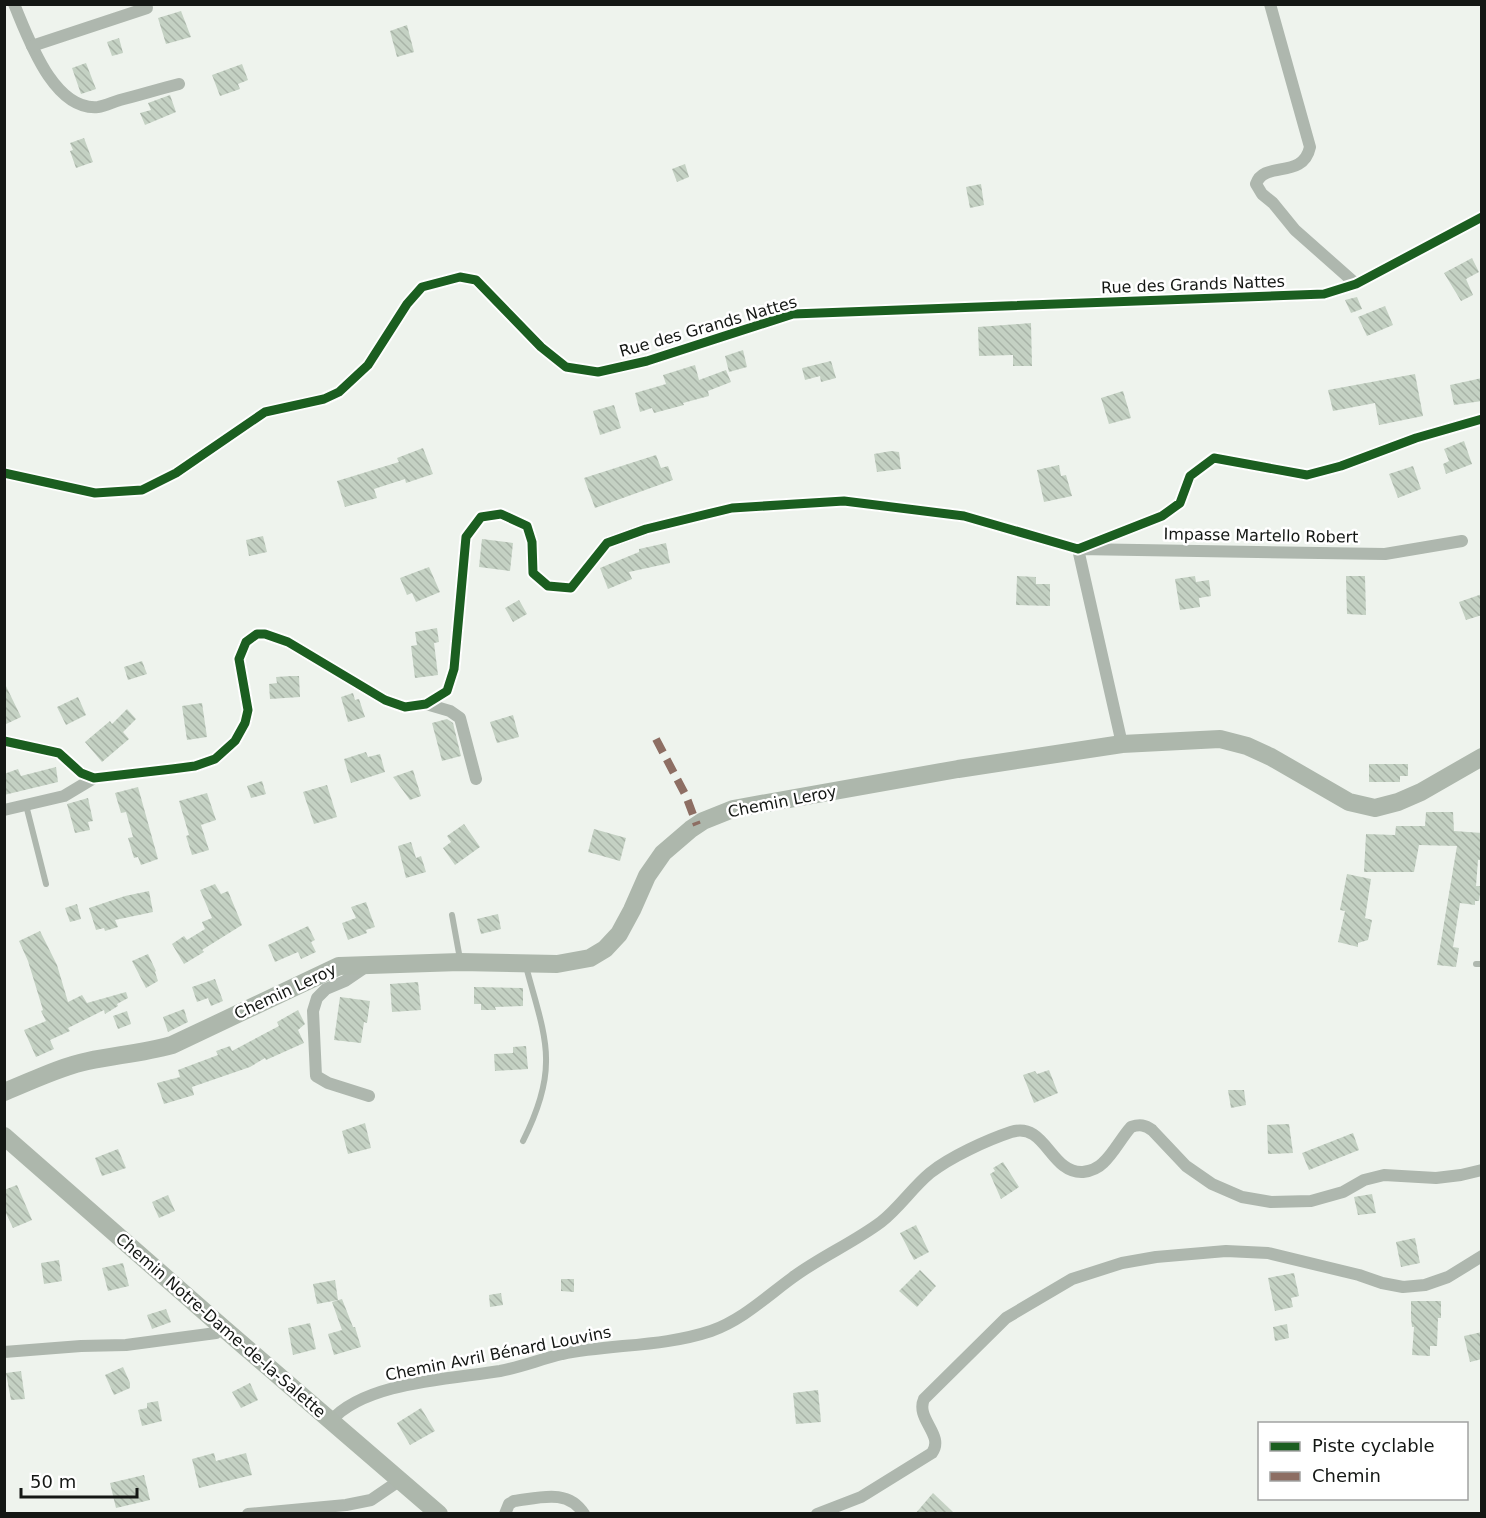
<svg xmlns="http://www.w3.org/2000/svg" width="1486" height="1518" font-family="'DejaVu Sans',sans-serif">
  <defs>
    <pattern id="building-back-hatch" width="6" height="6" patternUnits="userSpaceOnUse" patternTransform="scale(1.5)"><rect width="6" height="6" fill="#c4d1c3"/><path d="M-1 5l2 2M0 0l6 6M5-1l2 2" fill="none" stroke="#a8b3a7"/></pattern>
  </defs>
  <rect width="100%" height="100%" fill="#eef3ed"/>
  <!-- building -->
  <g fill="url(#building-back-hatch)">
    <polygon points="181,11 191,37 166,44 158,18"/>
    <polygon points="407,25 414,52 397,57 390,31"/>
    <polygon points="119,38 123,53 112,56 107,42"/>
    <polygon points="86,63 96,89 81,94 72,68"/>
    <polygon points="242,64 248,80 238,84 240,89 220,96 212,75"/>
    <polygon points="170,95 176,112 145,125 140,113 151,110 148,103"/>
    <polygon points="84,138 93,162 76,168 70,151 73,150 70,143"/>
    <polygon points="685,164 689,177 677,182 672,169"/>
    <polygon points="981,184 984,205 970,208 966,187"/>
    <polygon points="1472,258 1479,272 1466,279 1473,295 1461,301 1444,273"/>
    <polygon points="1357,297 1362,309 1351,313 1345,300"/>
    <polygon points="1385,306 1393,325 1367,336 1358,317"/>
    <polygon points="1031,323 1032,366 1013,366 1013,355 979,356 978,327"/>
    <polygon points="743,350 747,367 729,372 725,356"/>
    <polygon points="831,361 836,378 821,382 820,376 805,380 802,368"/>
    <polygon points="695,365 699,380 726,370 731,382 708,391 709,396 683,403 684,405 654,413 652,408 640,412 635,393 666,384 663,375"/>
    <polygon points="1415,374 1423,416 1379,425 1375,403 1333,411 1328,390"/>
    <polygon points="1482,378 1482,401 1454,405 1450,385"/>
    <polygon points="1123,391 1131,418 1109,424 1101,398"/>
    <polygon points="614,405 621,428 600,435 593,411"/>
    <polygon points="1464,441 1472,464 1446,474 1443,464 1449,461 1444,449"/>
    <polygon points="423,448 433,474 406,483 405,479 374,489 377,498 345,507 337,481 399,462 397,458"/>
    <polygon points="891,451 899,452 901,469 877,472 874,454"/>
    <polygon points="656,455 661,468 668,466 673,480 595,508 584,478"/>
    <polygon points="1059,465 1061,476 1066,475 1072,496 1044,502 1037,470"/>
    <polygon points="1413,466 1421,489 1398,498 1389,474"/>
    <polygon points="263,536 267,552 249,556 246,540"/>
    <polygon points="482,539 513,543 510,571 479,567"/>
    <polygon points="666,543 670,563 629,572 632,579 608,589 600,568 639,552 639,549"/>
    <polygon points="429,567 440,592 416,602 412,593 407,595 400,578"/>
    <polygon points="1017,576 1036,577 1036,584 1050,584 1050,606 1016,605"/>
    <polygon points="1195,576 1196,582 1209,580 1211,596 1199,598 1200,607 1180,610 1175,579"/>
    <polygon points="1346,576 1365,576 1366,615 1347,614"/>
    <polygon points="1482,594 1482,615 1466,620 1459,602"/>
    <polygon points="519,600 527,614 513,622 505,608"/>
    <polygon points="437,628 439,642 434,643 438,675 415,678 411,646 417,645 415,632"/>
    <polygon points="142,661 147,674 128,680 124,667"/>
    <polygon points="291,676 299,676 300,697 270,699 269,684 277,683 276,677"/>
    <polygon points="4,682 21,717 4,725"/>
    <polygon points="353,693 355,700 359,699 365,717 348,722 341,697"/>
    <polygon points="78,697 86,715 66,725 57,707"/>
    <polygon points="202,703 207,737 187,740 182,706"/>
    <polygon points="127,709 136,719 123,732 129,739 102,762 85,742 110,721 112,724"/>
    <polygon points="513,715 519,737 497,743 490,722"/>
    <polygon points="447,719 453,723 461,756 442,761 432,723"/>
    <polygon points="366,752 368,757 380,754 385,772 351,783 344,759"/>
    <polygon points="1369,764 1408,764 1408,776 1400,776 1400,782 1369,782"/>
    <polygon points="56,767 58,782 4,795 4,774 18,769 21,776"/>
    <polygon points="413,770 421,796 410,800 393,777"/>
    <polygon points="262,781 266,794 251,798 247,786"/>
    <polygon points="327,785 337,817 314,824 303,792"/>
    <polygon points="138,787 158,859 141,865 138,857 134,858 128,838 133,837 126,812 121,813 115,793"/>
    <polygon points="207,793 216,820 201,825 209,850 192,855 186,836 189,835 179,801"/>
    <polygon points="88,798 93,821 88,822 90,830 75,833 67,804"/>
    <polygon points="1426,812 1453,812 1454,831 1482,833 1482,860 1478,860 1476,886 1481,886 1479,901 1475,901 1475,905 1460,903 1453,947 1459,948 1456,967 1437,965 1457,846 1419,845 1414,872 1364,872 1366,834 1395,835 1396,826 1425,826"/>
    <polygon points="464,824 480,847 455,865 443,848 451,842 447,836"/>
    <polygon points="594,829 626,838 620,861 588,852"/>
    <polygon points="411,842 416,858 421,856 426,872 406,878 398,846"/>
    <polygon points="1347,874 1371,879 1365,918 1372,920 1368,940 1358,943 1358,947 1338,942 1345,911 1340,910"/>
    <polygon points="215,884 221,894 228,891 242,925 202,950 204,952 184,964 172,944 184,936 187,940 205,929 202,922 212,918 200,890"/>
    <polygon points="149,891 153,912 115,920 118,927 105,931 104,928 96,930 89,908 125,896"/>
    <polygon points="366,902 375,927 366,930 367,933 348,940 342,923 356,918 351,907"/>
    <polygon points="77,904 81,919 70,922 65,908"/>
    <polygon points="498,914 501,929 481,934 477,919"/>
    <polygon points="308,926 315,940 311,942 316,952 301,959 298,952 275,962 268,945"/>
    <polygon points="40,931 57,965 68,1002 82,995 87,1003 126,992 128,998 117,1004 118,1006 105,1014 104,1010 68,1028 70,1031 50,1040 54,1049 36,1057 24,1030 46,1021 41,1011 43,1010 28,961 19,941"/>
    <polygon points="148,954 156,971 155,972 158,981 146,988 132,961"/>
    <polygon points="215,979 223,1001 211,1006 208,998 197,1002 192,987"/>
    <polygon points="418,982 421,1010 392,1012 390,984"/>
    <polygon points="474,987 523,988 523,1006 495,1007 496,1010 481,1010 481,1004 474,1004"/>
    <polygon points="340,997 370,1001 367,1023 364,1022 361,1043 334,1040"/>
    <polygon points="184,1009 188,1022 168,1032 163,1017"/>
    <polygon points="298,1010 305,1024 298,1030 304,1043 266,1060 265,1058 250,1067 192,1087 194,1095 164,1104 157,1083 180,1077 178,1070 218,1055 216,1051 230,1046 232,1051 279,1026 277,1022"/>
    <polygon points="127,1011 131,1024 118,1029 113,1016"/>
    <polygon points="526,1046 528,1069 495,1071 494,1054 513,1053 513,1047"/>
    <polygon points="1049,1070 1058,1093 1034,1103 1023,1075 1035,1071 1037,1074"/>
    <polygon points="1228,1090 1244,1090 1246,1105 1231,1108"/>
    <polygon points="365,1123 371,1148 348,1154 342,1131"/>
    <polygon points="1289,1124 1293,1153 1268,1154 1267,1125"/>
    <polygon points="1353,1133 1359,1150 1309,1170 1302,1153"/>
    <polygon points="118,1149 126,1168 102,1176 95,1158"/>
    <polygon points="1003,1162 1019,1187 1001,1199 990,1174 995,1171 993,1168"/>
    <polygon points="17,1185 32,1220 13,1228 4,1209 4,1190"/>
    <polygon points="1372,1194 1376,1213 1358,1215 1354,1197"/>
    <polygon points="168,1195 175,1211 159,1218 152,1202"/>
    <polygon points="916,1225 929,1252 914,1260 900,1233"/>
    <polygon points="1415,1238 1420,1263 1401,1267 1396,1242"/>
    <polygon points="59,1260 62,1281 44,1284 41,1263"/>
    <polygon points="123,1263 129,1286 108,1291 102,1268"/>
    <polygon points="920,1270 936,1286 917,1307 899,1291"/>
    <polygon points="1294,1273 1299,1296 1291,1298 1293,1307 1275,1311 1268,1278"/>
    <polygon points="561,1279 574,1279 574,1292 561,1291"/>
    <polygon points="335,1280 338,1300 317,1304 313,1284"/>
    <polygon points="501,1293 503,1305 490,1307 489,1295"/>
    <polygon points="342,1299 353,1327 355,1327 361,1347 334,1355 328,1334 342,1330 332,1302"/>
    <polygon points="1411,1301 1441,1301 1441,1318 1438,1318 1437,1346 1430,1346 1430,1356 1412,1355 1414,1327 1412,1327 1411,1318"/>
    <polygon points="166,1309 171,1322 152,1329 147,1315"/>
    <polygon points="310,1323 316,1349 293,1355 288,1328"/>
    <polygon points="1287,1324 1289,1338 1275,1341 1273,1327"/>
    <polygon points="1482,1332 1482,1359 1470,1362 1464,1336"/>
    <polygon points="123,1367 130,1383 130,1388 114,1395 105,1375"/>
    <polygon points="21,1371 25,1399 11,1400 6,1373"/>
    <polygon points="250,1383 258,1400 241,1408 232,1392"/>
    <polygon points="818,1390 821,1422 796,1424 793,1393"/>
    <polygon points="158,1401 162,1421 142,1426 138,1410 147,1408 147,1403"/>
    <polygon points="421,1408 435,1431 410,1445 397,1423"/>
    <polygon points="214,1453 216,1461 246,1453 252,1475 199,1488 192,1459"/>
    <polygon points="144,1475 150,1500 116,1508 110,1483"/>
    <polygon points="933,1493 955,1514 915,1514"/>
  </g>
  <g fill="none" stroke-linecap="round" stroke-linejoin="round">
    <!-- lane -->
    <g stroke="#aeb7ae" stroke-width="6">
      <polyline points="26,805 46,884"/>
      <polyline points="452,915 460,959"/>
      <polyline points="1476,964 1482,964"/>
      <path d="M523,1141C535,1117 546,1089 546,1062C547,1032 533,995 526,966"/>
    </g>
    <!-- street -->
    <g stroke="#aeb7ae" stroke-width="12">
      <path d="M14,4C28,37 53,111 98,107C105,106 113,102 120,100C140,95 159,89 179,84"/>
      <path d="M1270,4L1310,147C1303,180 1264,160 1256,184L1262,194L1273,203L1295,230L1356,284"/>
      <polyline points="32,46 147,8"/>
      <polyline points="4,473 95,493 142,490 176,473 265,412 324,399 339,392 368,365 407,304 422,287 460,277 476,280 541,347 566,367 598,372 647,361 793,314 1324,294 1356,284 1482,217"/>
      <polyline points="426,704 450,711 460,718 476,779"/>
      <polyline points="4,741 59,753 81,773 94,778 172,769 195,766 215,759 235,741 245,723 248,710 239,659 246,642 257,634 265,634 288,642 385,700 405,707 426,704 447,691 454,669 466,537 481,517 501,514 527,526 532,542 533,573 548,586 571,588 607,543 646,529 732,508 844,501 964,516 1078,549 1162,516 1180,503 1190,476 1214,458 1307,475 1341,466 1416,438 1482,419"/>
      <polyline points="1122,744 1078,549 1385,554 1462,541"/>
      <polyline points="4,810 64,796 94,778"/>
      <polyline points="367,966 345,981 326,989 317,998 313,1011 316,1076 328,1083 369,1096"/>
      <polyline points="4,1352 81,1346 126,1345 216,1333 222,1327"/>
      <path d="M331,1421C364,1382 451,1379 500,1371C521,1367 541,1359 562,1354C611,1344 663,1347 711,1331C742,1320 766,1297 792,1278C820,1257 853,1243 881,1222C899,1208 912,1188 930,1173C950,1157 987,1140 1011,1132C1046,1121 1050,1174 1083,1172C1091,1171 1097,1169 1103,1163C1114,1153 1121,1138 1131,1127C1140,1124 1145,1125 1152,1130L1186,1166L1212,1184L1242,1197L1271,1202L1311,1201L1343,1192L1364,1180L1384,1175L1436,1178L1461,1175L1482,1170"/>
      <polyline points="248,1514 346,1505 371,1500 393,1485 398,1480"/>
      <path d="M505,1514L509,1504L514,1501C539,1498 568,1488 584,1514"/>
      <path d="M817,1514L861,1497L932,1453C945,1435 915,1419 924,1399L1006,1318L1072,1279L1122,1263L1156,1257L1226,1251L1268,1253L1359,1275L1382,1283L1403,1287L1425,1285L1448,1277L1482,1256"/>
    </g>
    <!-- secondary -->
    <g stroke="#adb7ac" stroke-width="18">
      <path d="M4,1092C32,1081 59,1067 88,1061C117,1055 143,1053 172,1045L339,966L460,962L557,964L590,958L605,949L619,934L632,910L647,876L663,853L691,829L703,821L733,809L958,769L1122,744L1220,739L1247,746L1271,757L1349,802L1375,808L1398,802L1421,792L1482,757"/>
      <polyline points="4,1136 222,1327 439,1514"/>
    </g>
    <!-- quiet -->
    <polyline stroke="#8d6e63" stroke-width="8" stroke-dasharray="15 8" stroke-linecap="butt" points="656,739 686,796 697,825"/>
    <defs>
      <g id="cycleway">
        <polyline points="4,473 95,493 142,490 176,473 265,412 324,399 339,392 368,365 407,304 422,287 460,277 476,280 541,347 566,367 598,372 647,361 793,314 1324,294 1356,284 1482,217"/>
        <polyline points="4,741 59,753 81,773 94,778 172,769 195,766 215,759 235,741 245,723 248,710 239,659 246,642 257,634 265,634 288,642 385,700 405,707 426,704 447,691 454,669 466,537 481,517 501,514 527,526 532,542 533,573 548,586 571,588 607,543 646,529 732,508 844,501 964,516 1078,549 1162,516 1180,503 1190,476 1214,458 1307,475 1341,466 1416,438 1482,419"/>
      </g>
    </defs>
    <!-- cycleway casing -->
    <use href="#cycleway" stroke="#fff" stroke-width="13"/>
    <!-- cycleway -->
    <use href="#cycleway" stroke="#1b5e20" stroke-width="9"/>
  </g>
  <g text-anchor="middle" stroke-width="5" stroke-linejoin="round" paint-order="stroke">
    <!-- street labels -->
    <g font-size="16" fill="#141714" stroke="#fff">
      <text transform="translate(1193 284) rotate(-2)" y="6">Rue des Grands Nattes</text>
      <text transform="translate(708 326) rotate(-16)" y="6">Rue des Grands Nattes</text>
      <text transform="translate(1261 535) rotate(1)" y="6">Impasse Martello Robert</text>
      <text transform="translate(782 801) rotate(-11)" y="6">Chemin Leroy</text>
      <text transform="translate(285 991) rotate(-25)" y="6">Chemin Leroy</text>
      <text transform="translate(221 1325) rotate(41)" y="6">Chemin Notre-Dame-de-la-Salette</text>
      <text transform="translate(498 1353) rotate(-11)" y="6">Chemin Avril Bénard Louvins</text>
    </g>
  </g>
  <!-- border -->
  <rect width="1486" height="1518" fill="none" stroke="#141714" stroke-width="12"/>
  <!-- legend -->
  <rect x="1258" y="1422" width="210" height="78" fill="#ffffff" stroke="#a1a2a1" stroke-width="1.5"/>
  <rect x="1270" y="1442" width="30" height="9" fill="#1b5e20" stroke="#a1a2a1" stroke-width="1.5"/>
  <text x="1312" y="1452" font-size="18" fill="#141714">Piste cyclable</text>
  <rect x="1270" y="1472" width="30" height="9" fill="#8d6e63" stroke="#a1a2a1" stroke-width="1.5"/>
  <text x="1312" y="1482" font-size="18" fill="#141714">Chemin</text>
  <!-- scale -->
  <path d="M21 1488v9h116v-9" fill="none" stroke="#141714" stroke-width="3"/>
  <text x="30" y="1488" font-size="18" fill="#141714" stroke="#ffffff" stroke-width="4.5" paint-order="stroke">50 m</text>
</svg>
